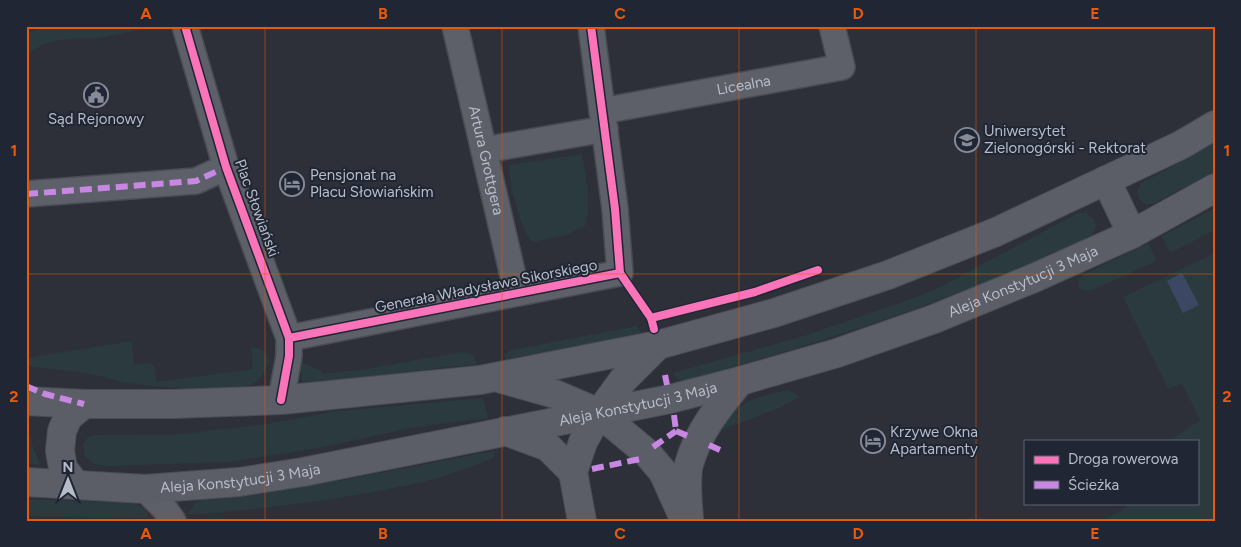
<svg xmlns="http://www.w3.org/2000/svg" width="1241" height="547" font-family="Figtree,sans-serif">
  <rect width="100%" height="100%" fill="#2d3039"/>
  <!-- green -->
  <g fill="#2a3a3f">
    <path d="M51,26H161L93,39C81,37 56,40 44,44C37,47 35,51 26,53V33Z"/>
    <polygon points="1215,143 1215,171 1153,204 1144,204 1138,197 1137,193 1140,184"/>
    <path d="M582,154C586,179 592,202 585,226L566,235L533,242C520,231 510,183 508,165Z"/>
    <polygon points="1215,208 1215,230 1170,253 1162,236"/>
    <path d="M1078,213H1086L1094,219L1096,227L1092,235C1062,253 1021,267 988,281C888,321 786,353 682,381L674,376L673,373L807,335L914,298L940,287Z"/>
    <path d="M1148,243L1157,261L1090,291L1080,289C1076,283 1079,279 1083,275Z"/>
    <polygon points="1215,253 1215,521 1130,521 1129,519 1126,521 1103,521 1126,507 1124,503 1197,503 1197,441 1169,441 1200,420 1182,383 1168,389 1123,297"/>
    <polygon points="637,326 641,333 572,348 505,359 505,354 512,350"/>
    <path d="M132,341L134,364L149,363L154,366L157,382L253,369L251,348C264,347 272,355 266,369C264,375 259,380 254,383C234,394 152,387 128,383C112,380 96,374 79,372C62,369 43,369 26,366V358Z"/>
    <path d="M462,352C471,352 475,356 477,364L335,380L302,382L300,362L322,371L324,374L366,369Z"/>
    <path d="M788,390L800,397L779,408L716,432C739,401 752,398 788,390Z"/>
    <polygon points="483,398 488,418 410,428 324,447 229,462 104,466 94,464 85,456 83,444 88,437 96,435 182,434 266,424 338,411"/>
    <polygon points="26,422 33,447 40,465 26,463"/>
    <path d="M494,451V458C467,468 441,478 414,484C340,500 263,509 187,515L198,500L203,498L265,491L343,480Z"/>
    <path d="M26,499L134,503C143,506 146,509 149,518L26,516Z"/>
  </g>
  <!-- water -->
  <polygon fill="#3c4863" points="1182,273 1199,305 1183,313 1167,281"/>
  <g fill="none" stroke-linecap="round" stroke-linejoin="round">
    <defs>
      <g id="minor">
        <polyline points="185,26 226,167 289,338 289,356 281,400"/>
        <path id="s1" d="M455,26L517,293"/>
        <path id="s2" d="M602,111L842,67L832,26"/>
        <polyline points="484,150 605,129"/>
        <polyline points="26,194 196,181 226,167"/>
        <polyline points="289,338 620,273 615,209 591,26"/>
        <polyline points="145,489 164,508 173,521"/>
      </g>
      <g id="secondary">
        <polyline points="1106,180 1132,234"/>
        <polyline points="502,379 555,394 599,413 647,453 663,472 685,521"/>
        <polyline points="26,401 84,404 173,404 281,400 480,380 658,345 774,313 888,275 996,232 1181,145 1215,125"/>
        <polyline points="505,431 548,447 573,472"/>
        <path id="s3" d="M26,482L145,489L239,482L303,472L670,399L740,381L837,353L934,319L1034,278L1132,234L1215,188"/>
        <polyline points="76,485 63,468 60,451 62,431 68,417 84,404"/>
        <path d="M689,519C688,502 685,481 689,464C698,432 719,406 740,381"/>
        <polyline points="582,521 573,472 583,442 599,413 623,380 658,345"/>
      </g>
    </defs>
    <!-- minor casing -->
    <use href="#minor" stroke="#494c52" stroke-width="28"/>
    <!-- secondary casing -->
    <use href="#secondary" stroke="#4b4d56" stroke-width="30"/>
    <!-- minor -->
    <use href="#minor" stroke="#5d6068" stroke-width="25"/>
    <!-- secondary -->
    <use href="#secondary" stroke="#5b5e66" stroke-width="28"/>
    <!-- quiet -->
    <g stroke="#c787e3" stroke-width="6" stroke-dasharray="12 6" stroke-linecap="butt">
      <polyline points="26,194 196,181 226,167"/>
      <polyline points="665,375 667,385"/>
      <polyline points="26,386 45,394 84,404"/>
      <polyline points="674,415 676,431"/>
      <polyline points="676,431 688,436"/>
      <polyline points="709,445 720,450"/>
      <polyline points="653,447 676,431"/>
      <polyline points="592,469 640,459"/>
    </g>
    <defs>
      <g id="cycleway">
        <polyline points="185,26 226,167 289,338 289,356 281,400"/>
        <polyline points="620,273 651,318 654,329"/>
        <polyline points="651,318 755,292 818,270"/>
        <polyline points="289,338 620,273 615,209 591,26"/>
      </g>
    </defs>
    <!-- cycleway casing -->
    <use href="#cycleway" stroke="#202634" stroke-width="11"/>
    <!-- cycleway -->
    <use href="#cycleway" stroke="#fb73b8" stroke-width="8"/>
  </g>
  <!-- grid -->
  <path fill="none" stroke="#e8590c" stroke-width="1" stroke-opacity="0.55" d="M265,26V521M502,26V521M739,26V521M976,26V521M26,274H1215"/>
  <!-- icons -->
  <defs>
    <symbol id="civic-ring" viewBox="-11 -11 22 22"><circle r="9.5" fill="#202634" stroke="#878b97" stroke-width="1.5"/><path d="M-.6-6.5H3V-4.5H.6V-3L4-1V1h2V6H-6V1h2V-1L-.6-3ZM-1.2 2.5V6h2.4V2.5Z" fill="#878b97"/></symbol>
    <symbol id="university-ring" viewBox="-11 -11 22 22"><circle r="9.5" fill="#202634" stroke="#878b97" stroke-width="1.5"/><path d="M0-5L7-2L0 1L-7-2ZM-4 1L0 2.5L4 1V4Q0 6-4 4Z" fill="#878b97"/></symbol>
    <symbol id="hotel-ring" viewBox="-11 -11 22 22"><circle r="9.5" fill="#202634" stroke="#878b97" stroke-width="1.5"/><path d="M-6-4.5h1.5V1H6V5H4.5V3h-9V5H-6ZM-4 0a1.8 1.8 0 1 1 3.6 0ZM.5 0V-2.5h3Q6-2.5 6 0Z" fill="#878b97"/></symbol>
  </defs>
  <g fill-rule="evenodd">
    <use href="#civic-ring" x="82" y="81" width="28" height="28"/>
    <use href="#university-ring" x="953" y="126" width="28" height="28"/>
    <use href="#hotel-ring" x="278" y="170" width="28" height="28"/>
    <use href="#hotel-ring" x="859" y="427" width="28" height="28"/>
  </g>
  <g text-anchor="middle" stroke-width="4" stroke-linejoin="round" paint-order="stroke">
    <!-- street labels -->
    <g font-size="15" fill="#b7bcca" stroke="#202634">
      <text dy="5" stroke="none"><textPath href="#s2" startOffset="144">Licealna</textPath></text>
      <text dy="5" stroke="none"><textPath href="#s1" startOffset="138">Artura Grottgera</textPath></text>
      <text transform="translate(257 208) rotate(70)" y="5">Plac Słowiański</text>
      <text dy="5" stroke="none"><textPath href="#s3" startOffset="1025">Aleja Konstytucji 3 Maja</textPath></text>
      <text transform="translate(486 286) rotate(-11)" y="5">Generała Władysława Sikorskiego</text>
      <text dy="5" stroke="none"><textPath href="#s3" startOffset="620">Aleja Konstytucji 3 Maja</textPath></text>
      <text dy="5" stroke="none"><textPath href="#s3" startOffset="215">Aleja Konstytucji 3 Maja</textPath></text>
    </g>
    <!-- poi labels -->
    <g font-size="15" fill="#b7bcca" stroke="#202634" text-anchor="start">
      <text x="96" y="124" text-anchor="middle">Sąd Rejonowy</text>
      <text x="984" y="136">Uniwersytet<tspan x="984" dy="17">Zielonogórski - Rektorat</tspan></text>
      <text x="310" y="180">Pensjonat na<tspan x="310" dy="17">Placu Słowiańskim</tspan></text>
      <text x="890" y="437">Krzywe Okna<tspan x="890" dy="17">Apartamenty</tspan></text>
    </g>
  </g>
  <!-- border -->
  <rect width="1241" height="547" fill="none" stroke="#202634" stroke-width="55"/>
  <!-- legend -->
  <rect x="1024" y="440" width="175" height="65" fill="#202634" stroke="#5c6270"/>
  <rect x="1034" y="456" width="25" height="8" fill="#fb73b8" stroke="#5c6270"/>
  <text x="1068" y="464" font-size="15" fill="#b7bcca">Droga rowerowa</text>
  <rect x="1034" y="481" width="25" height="8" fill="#c787e3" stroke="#5c6270"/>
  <text x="1068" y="490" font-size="15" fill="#b7bcca">Ścieżka</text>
  <!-- north arrow -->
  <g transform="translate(68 480)" stroke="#202634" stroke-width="4" paint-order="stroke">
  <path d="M0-4L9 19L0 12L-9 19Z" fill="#b7bcca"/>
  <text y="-8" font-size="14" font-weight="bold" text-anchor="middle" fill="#b7bcca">N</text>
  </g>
  <rect x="28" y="28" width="1186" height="492" fill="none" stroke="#e8590c" stroke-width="2"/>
  <g font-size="16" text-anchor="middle" font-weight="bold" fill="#e8590c">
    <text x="146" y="19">A</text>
    <text x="383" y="19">B</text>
    <text x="620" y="19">C</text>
    <text x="858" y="19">D</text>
    <text x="1095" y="19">E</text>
    <text x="14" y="156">1</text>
    <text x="1227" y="156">1</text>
    <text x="14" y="402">2</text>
    <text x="1227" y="402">2</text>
    <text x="146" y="539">A</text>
    <text x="383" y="539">B</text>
    <text x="620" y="539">C</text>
    <text x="858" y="539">D</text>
    <text x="1095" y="539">E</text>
  </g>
</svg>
